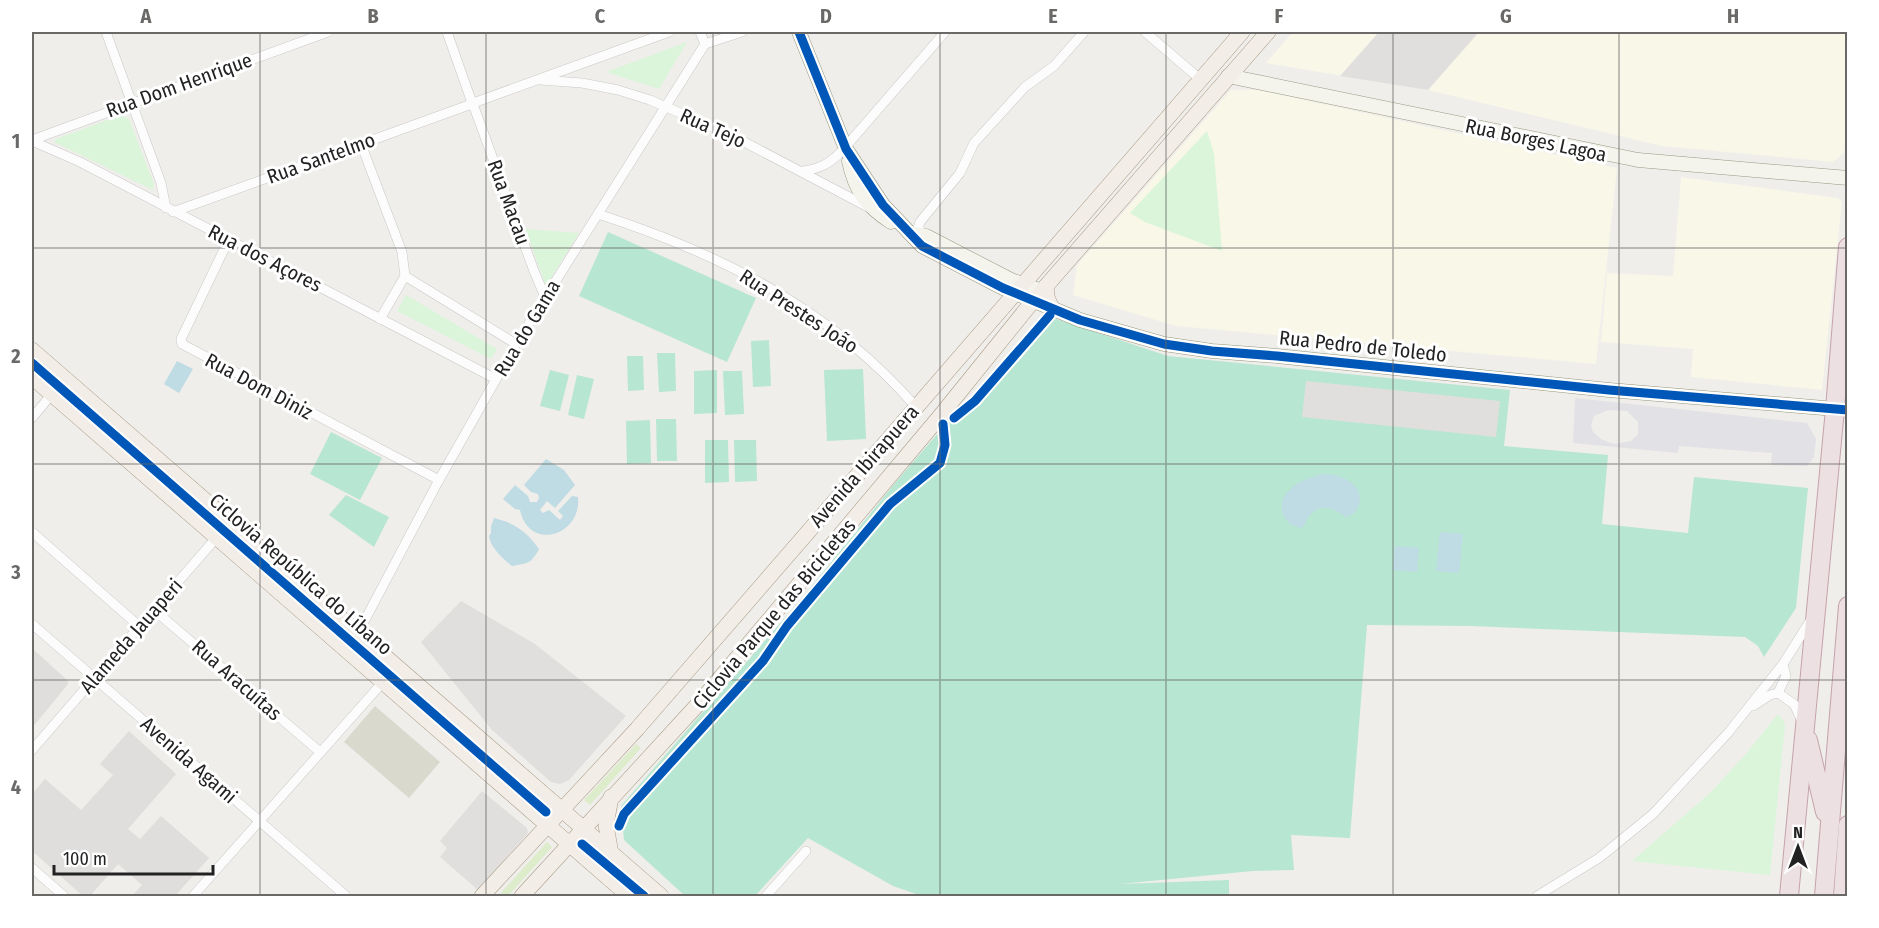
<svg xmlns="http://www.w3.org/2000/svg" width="1879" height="928" font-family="'Fira Sans Condensed',sans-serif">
  <rect width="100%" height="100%" fill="#f0eeeb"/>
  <!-- residential -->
  <g fill="#dfdedc">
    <polygon points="32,648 68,681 68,684 32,728"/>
    <polygon points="129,731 176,774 128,829 140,839 161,816 209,858 175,896 132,896 142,885 118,864 90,896 83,896 32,851 32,794 45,779 81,810 113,775 100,764"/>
  </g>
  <!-- education -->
  <g fill="#f8f7e8">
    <polygon points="1293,32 1847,32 1848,104 1844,153 1833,162 1662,146 1428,90 1266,63"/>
    <polygon points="1231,90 1259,90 1617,168 1596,364 1176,326 1073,295 1077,265"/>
    <polygon points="1681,177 1838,198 1842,202 1822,390 1691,377 1693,349 1601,342 1607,273 1673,276"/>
  </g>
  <!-- construction -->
  <polygon fill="#d9d9cd" points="375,706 440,762 409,798 344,742"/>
  <!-- grass -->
  <g fill="#ddeccb">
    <polygon points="636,744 641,748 590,805 584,800"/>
    <polygon points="547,842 552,847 508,896 498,896"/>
  </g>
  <!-- park -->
  <g fill="#daf5da">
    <polygon points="687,42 659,89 606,72"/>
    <polygon points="118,116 123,116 129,119 154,184 153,190 54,142 56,139"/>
    <polygon points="1207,131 1214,154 1222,251 1145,222 1130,213"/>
    <polygon points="525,229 579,233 546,286"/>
    <polygon points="406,295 497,349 491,359 397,311"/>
    <path d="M1777,715C1782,717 1784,720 1785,726L1770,875L1632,861L1711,792L1745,755Z"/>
  </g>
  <!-- pitch -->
  <g fill="#b7e6d2">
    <polygon points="608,232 756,298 727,362 579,296"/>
    <polygon points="1047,316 1168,356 1510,390 1504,446 1608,455 1602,524 1688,533 1694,477 1808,488 1796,608 1764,657 1758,646 1745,637 1471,626 1367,625 1350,838 1291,835 1294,870 1253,871 1120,884 1229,880 1229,896 922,896 893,886 808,838 755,896 685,896 624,840 621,806 803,597 895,483 951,418"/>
    <polygon points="769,340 771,386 753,387 751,341"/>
    <polygon points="657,353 675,353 676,391 659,392"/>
    <polygon points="627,356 643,356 644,390 628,391"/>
    <polygon points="863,369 866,439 827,441 824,370"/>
    <polygon points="550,370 569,375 560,411 540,406"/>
    <polygon points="717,370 717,413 694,414 694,371"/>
    <polygon points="723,371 742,371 744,414 725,415"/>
    <polygon points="577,375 594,379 584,419 568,415"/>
    <polygon points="656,419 676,419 677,461 657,461"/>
    <polygon points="650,420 651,463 627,464 626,421"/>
    <polygon points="331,432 382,458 360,500 310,474"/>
    <polygon points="705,440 728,440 729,482 705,483"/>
    <polygon points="734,440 756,440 757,481 735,482"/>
    <polygon points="346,495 389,517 374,547 329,515"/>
  </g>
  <!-- parking -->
  <g fill="#e0dfde">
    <polygon points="1379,32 1479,32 1428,90 1340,76"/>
    <polygon points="1306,381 1500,401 1496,437 1302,417"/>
    <polygon points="461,601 535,644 626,716 569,780 560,784 551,782 492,730 421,642"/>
    <polygon points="482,791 527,828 528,833 478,890 440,857 447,848 440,841"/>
  </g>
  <!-- plaza -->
  <path fill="#e2e1e5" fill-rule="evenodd" d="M1575,398L1807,423L1816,439L1814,457L1807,466L1771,465L1772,453L1679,446L1678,453L1573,443ZM1608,410L1627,411L1638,422V434L1631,441L1615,444L1608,442L1601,439L1593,432L1591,425L1594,416Z"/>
  <!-- water -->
  <g fill="#bfdbe3">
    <polygon points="177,361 193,369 179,393 164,384"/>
    <path d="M546,459L564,470L575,485L555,508L547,501L540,510L543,513L549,510L560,520L563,516L558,511L572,496L578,497C582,536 529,552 520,510L515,509L503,499L515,485L528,496L530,502H537L539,498L538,494L531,492L524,485Z"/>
    <path d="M1330,474C1346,477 1364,486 1359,505C1357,512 1352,515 1346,517C1335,509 1321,502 1310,515C1307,519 1305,524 1302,528C1295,527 1290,525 1286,519C1268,493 1310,473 1330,474Z"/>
    <path d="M494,518C515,523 527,532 539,549C531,564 528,563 512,566C503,559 490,547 489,536L491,533V526Z"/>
    <polygon points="1440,532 1463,534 1459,573 1436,571"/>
    <polygon points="1395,546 1419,548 1417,572 1393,570"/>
  </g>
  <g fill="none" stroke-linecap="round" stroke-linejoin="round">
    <defs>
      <g id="street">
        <polyline points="106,32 161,183 166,208"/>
        <polyline points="447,32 471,100"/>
        <polyline points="700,32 705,44"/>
        <polyline points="1145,32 1200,79"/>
        <polyline points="705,44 742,32"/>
        <polyline points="540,80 582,83 618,90 650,100 733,136 868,207"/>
        <polyline points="476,102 669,32"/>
        <polyline points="474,107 534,271 545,297"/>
        <polyline points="32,140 328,32"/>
        <polyline points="32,141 80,162 496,379"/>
        <polyline points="361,144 402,252 405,276"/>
        <path d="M803,171C819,169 829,164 841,152L945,32"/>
        <polyline points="173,212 469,105"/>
        <path d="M598,214C719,253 831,309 916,407"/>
        <polyline points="925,236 918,228 920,222 960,173 974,143 1025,87 1054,66 1084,32"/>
        <polyline points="229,239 181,339 182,344 439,480"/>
        <polyline points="380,319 405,276 516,344"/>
        <polyline points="32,418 51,395"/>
        <polyline points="32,532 139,626"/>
        <polyline points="153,609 320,752"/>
        <polyline points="32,624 346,896"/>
        <polyline points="358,633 439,480 516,344 705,44"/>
        <polyline points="1778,693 1786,676 1783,664"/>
        <polyline points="1753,706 1770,695 1778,693 1794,704 1802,721"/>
        <polyline points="32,750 230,522"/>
        <polyline points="32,868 64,896"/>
        <polyline points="193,896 383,682"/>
        <polyline points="766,896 806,851"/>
        <polyline points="1537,896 1599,858 1653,814 1728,733 1783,664 1812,618"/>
      </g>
      <g id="secondary">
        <polyline points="799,32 846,149 883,205 922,246 1003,288 1080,320 1164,344 1212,351 1277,356 1609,390 1848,410"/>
        <polyline points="1228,76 1638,160 1848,178"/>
        <path d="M849,161C855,190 866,206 891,222"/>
        <polyline points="910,233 926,236 1011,280 1042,291"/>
      </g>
      <g id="primary">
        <polyline points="1046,286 1047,297 1052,309"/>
        <polyline points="32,350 661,896"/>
        <polyline points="32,377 629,896"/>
        <polyline points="611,797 606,825 611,854"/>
        <polyline points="482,896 637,729 1242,32"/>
        <polyline points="522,896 700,702 941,415 1033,301 1268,32"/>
      </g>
      <g id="highway">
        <polyline points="1808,740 1825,812"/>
        <polyline points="1789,896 1835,409 1848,247"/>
        <polyline points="1824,896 1848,606"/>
        <polyline points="1843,896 1848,825"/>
      </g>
    </defs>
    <!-- street casing -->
    <use href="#street" stroke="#c9c8c7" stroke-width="10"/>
    <!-- secondary casing -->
    <use href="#secondary" stroke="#999a82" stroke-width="15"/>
    <!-- primary casing -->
    <use href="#primary" stroke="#a79c86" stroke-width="16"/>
    <!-- highway casing -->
    <use href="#highway" stroke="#c5a2ac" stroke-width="20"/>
    <!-- street -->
    <use href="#street" stroke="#fdfcfc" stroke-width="9"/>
    <!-- secondary -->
    <use href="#secondary" stroke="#f4f4ed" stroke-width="14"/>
    <!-- primary -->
    <use href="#primary" stroke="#f3ede7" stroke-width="15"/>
    <!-- highway -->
    <use href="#highway" stroke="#ece0e2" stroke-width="18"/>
    <defs>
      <g id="cycleway">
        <polyline points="799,32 846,149 883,205 922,246 1003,288 1080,320 1164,344 1212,351 1277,356 1609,390 1848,410"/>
        <polyline points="32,363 546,812"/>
        <polyline points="954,418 975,401 1050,315"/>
        <polyline points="619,826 624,814 763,661 787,626 890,504 940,463 945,445 943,424"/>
        <polyline points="582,844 644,896"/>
      </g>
    </defs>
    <!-- cycleway casing -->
    <use href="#cycleway" stroke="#fff" stroke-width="13"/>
    <!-- cycleway -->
    <use href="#cycleway" stroke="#0057b8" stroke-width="9"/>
  </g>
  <!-- grid -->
  <path fill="none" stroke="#6a6968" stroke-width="1.5" stroke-opacity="0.55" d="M260,32V896M486,32V896M713,32V896M940,32V896M1166,32V896M1393,32V896M1619,32V896M32,248H1848M32,464H1848M32,680H1848"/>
  <g text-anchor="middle" stroke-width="6" stroke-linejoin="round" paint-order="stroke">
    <!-- street labels -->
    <g font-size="20" fill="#222" stroke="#fff">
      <text transform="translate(179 85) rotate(-20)" y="7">Rua Dom Henrique</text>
      <text transform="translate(713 128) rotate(24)" y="7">Rua Tejo</text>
      <text transform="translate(1536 140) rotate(12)" y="7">Rua Borges Lagoa</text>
      <text transform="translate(321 158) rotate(-20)" y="7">Rua Santelmo</text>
      <text transform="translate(509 202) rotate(70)" y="7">Rua Macau</text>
      <text transform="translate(265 258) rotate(27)" y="7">Rua dos Açores</text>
      <text transform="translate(799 311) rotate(33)" y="7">Rua Prestes João</text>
      <text transform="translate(527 328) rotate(-59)" y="7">Rua do Gama</text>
      <text transform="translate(1363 346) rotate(6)" y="7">Rua Pedro de Toledo</text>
      <text transform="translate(259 386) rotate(28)" y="7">Rua Dom Diniz</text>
      <text transform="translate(864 466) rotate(-49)" y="7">Avenida Ibirapuera</text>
      <text transform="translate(301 574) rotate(41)" y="7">Ciclovia República do Líbano</text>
      <text transform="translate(774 614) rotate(-50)" y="7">Ciclovia Parque das Bicicletas</text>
      <text transform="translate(131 636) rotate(-49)" y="7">Alameda Jauaperi</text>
      <text transform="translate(237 680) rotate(41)" y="7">Rua Aracuítas</text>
      <text transform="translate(189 760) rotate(41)" y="7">Avenida Agami</text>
    </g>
  </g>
  <!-- border -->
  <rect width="1879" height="928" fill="none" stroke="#ffffff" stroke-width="66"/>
  <!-- north arrow -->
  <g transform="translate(1798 847)" stroke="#ffffff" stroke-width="4.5" paint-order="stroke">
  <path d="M0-4.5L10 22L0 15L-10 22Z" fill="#222222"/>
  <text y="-9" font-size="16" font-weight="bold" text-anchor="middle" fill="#222222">N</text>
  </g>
  <!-- scale -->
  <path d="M54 865v9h159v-9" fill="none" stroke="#222222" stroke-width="3"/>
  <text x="63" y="865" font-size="18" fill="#222222" stroke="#ffffff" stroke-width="4.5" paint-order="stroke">100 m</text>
  <rect x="33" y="33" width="1813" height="862" fill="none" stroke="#6a6968" stroke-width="2"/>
  <g font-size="20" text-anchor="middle" font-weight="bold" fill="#6a6968">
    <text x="146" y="23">A</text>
    <text x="373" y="23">B</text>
    <text x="600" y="23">C</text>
    <text x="826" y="23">D</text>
    <text x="1053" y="23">E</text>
    <text x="1279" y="23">F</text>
    <text x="1506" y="23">G</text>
    <text x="1733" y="23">H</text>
    <text x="16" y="148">1</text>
    <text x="16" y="363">2</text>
    <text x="16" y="579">3</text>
    <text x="16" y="794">4</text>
  </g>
</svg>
